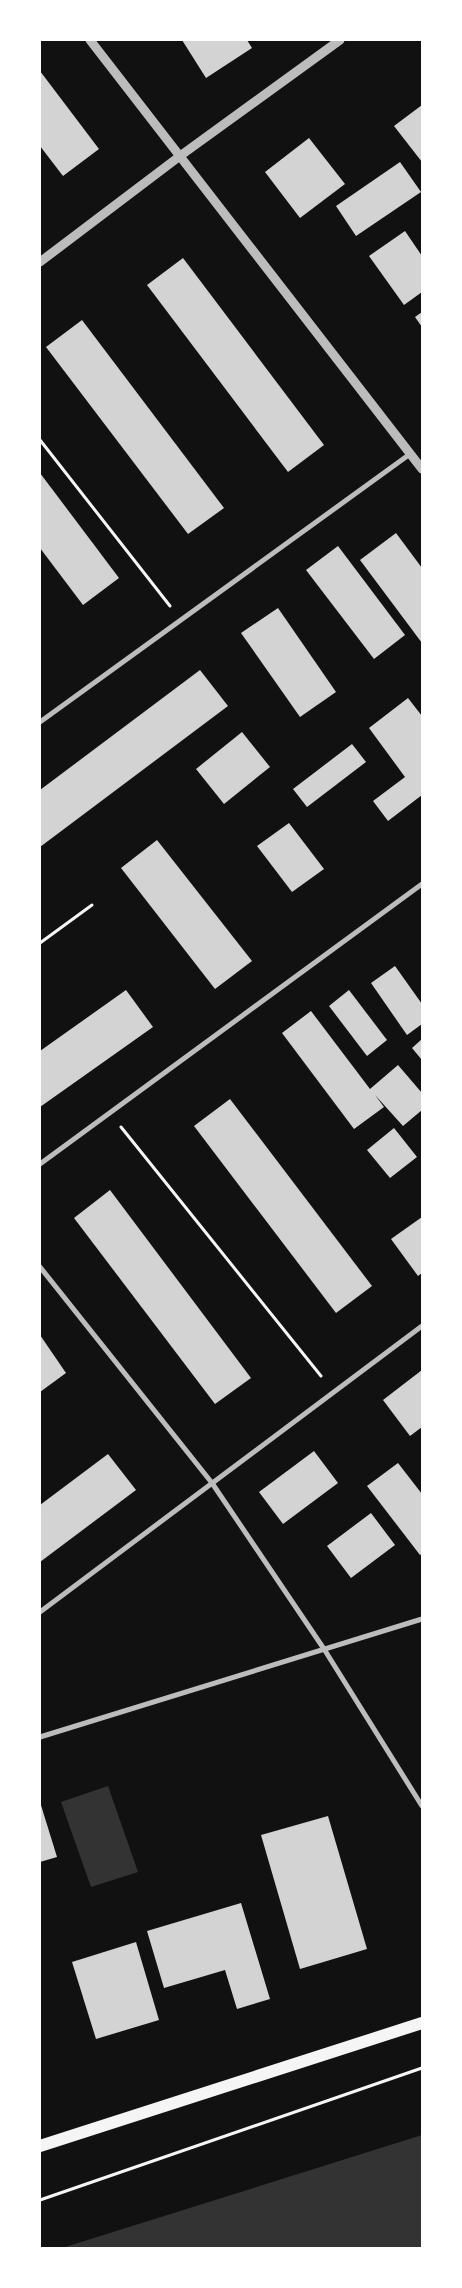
<svg xmlns="http://www.w3.org/2000/svg" width="462" height="2288" font-family="'Open Sans',sans-serif">
  <rect width="100%" height="100%" fill="#111"/>
  <!-- water -->
  <g fill="#333">
    <polygon points="108,1786 138,1872 91,1887 61,1802"/>
    <polygon points="422,2135 422,2248 62,2248 403,2141"/>
  </g>
  <!-- building -->
  <g fill="#d3d3d3">
    <polygon points="182,40 247,40 252,48 206,78"/>
    <polygon points="40,71 99,149 63,176 40,146"/>
    <polygon points="422,105 422,162 394,126"/>
    <polygon points="309,138 345,184 300,218 265,172"/>
    <polygon points="400,162 421,192 356,236 336,206"/>
    <polygon points="405,231 422,256 422,292 404,305 369,256"/>
    <polygon points="183,258 324,445 288,472 147,285"/>
    <polygon points="422,312 422,327 415,317"/>
    <polygon points="82,320 224,508 188,534 46,347"/>
    <polygon points="40,473 119,578 83,605 40,548"/>
    <polygon points="396,533 422,568 422,643 360,560"/>
    <polygon points="338,546 405,635 374,659 306,570"/>
    <polygon points="278,608 336,692 300,717 241,633"/>
    <polygon points="200,670 228,706 40,847 40,790"/>
    <polygon points="408,698 422,716 422,795 388,821 373,801 405,777 369,728"/>
    <polygon points="242,732 270,767 224,804 196,769"/>
    <polygon points="352,744 366,762 307,807 293,789"/>
    <polygon points="289,823 324,869 292,892 257,846"/>
    <polygon points="157,840 252,961 215,989 121,868"/>
    <polygon points="395,966 422,1004 422,1024 407,1035 371,983"/>
    <polygon points="126,990 153,1027 40,1107 40,1051"/>
    <polygon points="349,990 387,1040 367,1056 329,1006"/>
    <polygon points="311,1011 370,1089 398,1065 422,1093 422,1110 403,1126 375,1095 384,1107 354,1129 282,1033"/>
    <polygon points="422,1039 422,1060 412,1048"/>
    <polygon points="230,1099 372,1286 336,1313 194,1126"/>
    <polygon points="394,1128 417,1157 390,1178 367,1150"/>
    <polygon points="110,1190 251,1378 215,1404 74,1218"/>
    <polygon points="422,1217 422,1273 418,1276 391,1239"/>
    <polygon points="40,1335 66,1373 40,1392"/>
    <polygon points="422,1370 422,1427 410,1436 383,1400"/>
    <polygon points="314,1451 338,1483 283,1524 259,1492"/>
    <polygon points="108,1454 136,1490 40,1562 40,1505"/>
    <polygon points="398,1463 422,1494 422,1554 420,1555 367,1486"/>
    <polygon points="371,1513 395,1545 351,1578 327,1546"/>
    <polygon points="40,1802 57,1857 40,1862"/>
    <polygon points="328,1816 367,1949 300,1969 261,1835"/>
    <polygon points="241,1903 270,1999 237,2009 225,1970 164,1988 147,1931"/>
    <polygon points="136,1942 159,2020 96,2039 72,1962"/>
  </g>
  <g fill="none" stroke-linecap="round" stroke-linejoin="round">
    <!-- path -->
    <g stroke="#f5f5f5" stroke-width="3">
      <polyline points="40,440 170,606"/>
      <polyline points="40,943 92,905"/>
      <polyline points="121,1127 321,1376"/>
      <polyline points="40,2200 422,2068"/>
    </g>
    <!-- minor -->
    <g stroke="#bcbcbc" stroke-width="5">
      <polyline points="40,722 410,454"/>
      <polyline points="40,1164 422,884"/>
      <polyline points="40,1267 212,1483 324,1649 422,1806"/>
      <polyline points="40,1612 422,1326"/>
      <polyline points="40,1737 422,1619"/>
    </g>
    <!-- tertiary -->
    <g stroke="#bcbcbc" stroke-width="9">
      <polyline points="90,40 422,469"/>
      <polyline points="40,262 180,156 340,40"/>
    </g>
    <!-- primary -->
    <polyline stroke="#f5f5f5" stroke-width="12" points="40,2146 422,2023"/>
  </g>
  <!-- border -->
  <rect width="462" height="2288" fill="none" stroke="#ffffff" stroke-width="82"/>
</svg>
